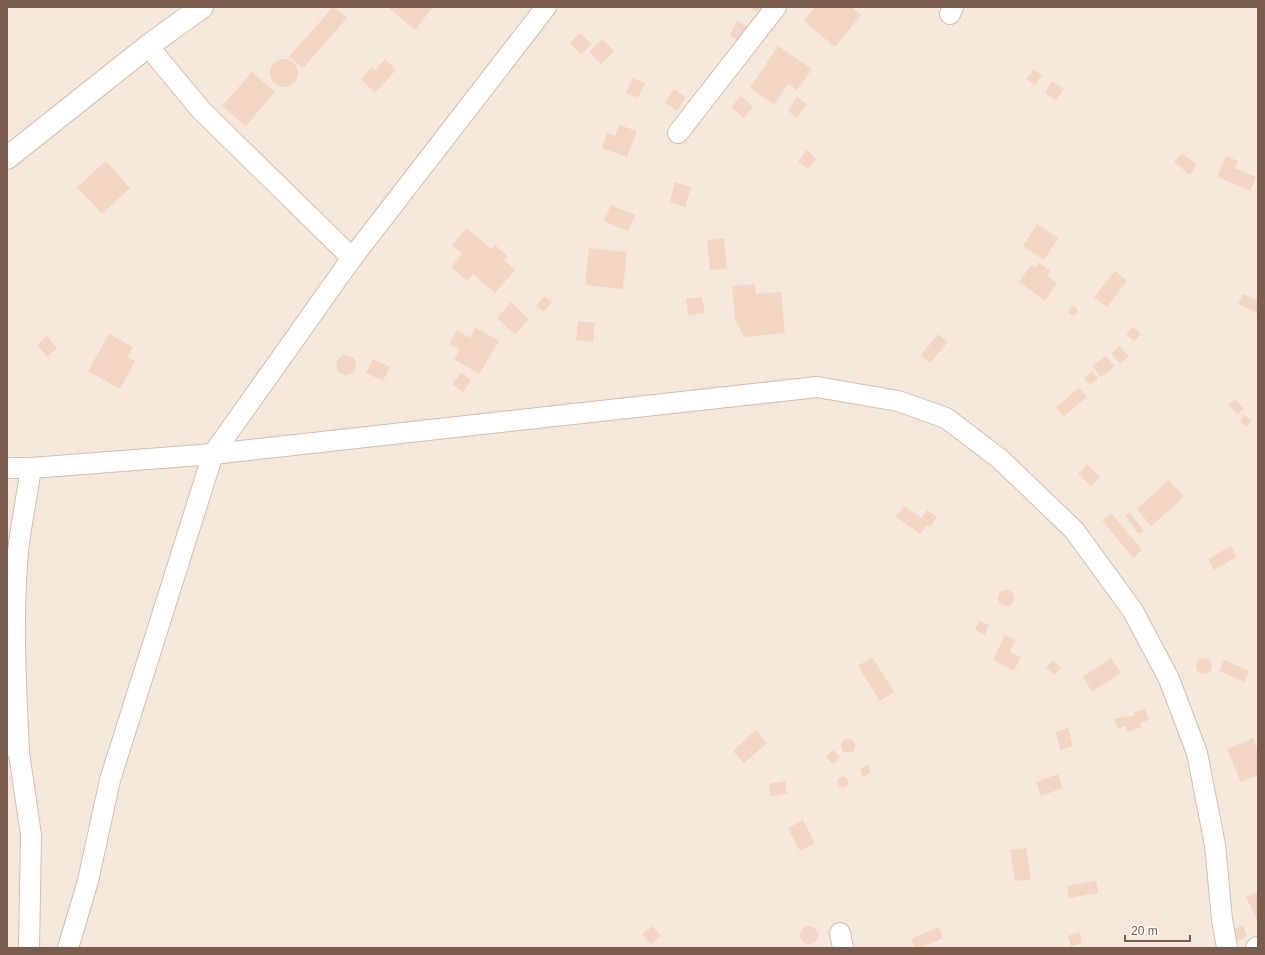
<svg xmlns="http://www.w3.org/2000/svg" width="1265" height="955" font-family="Helvetica,sans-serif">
  <rect width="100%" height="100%" fill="#fdf6ec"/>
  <!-- residential -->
  <rect fill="#f5e8da" x="7" y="7" width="1251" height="941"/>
  <!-- building -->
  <g fill="#f3d5c3">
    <polygon points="333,7 347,18 303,68 289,57"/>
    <polygon points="390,7 433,7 415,30 389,8"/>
    <polygon points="748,7 761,7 758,12"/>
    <polygon points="815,7 852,7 861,15 835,47 804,21"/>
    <polygon points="737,21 750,27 743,42 730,36"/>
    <polygon points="580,33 592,44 581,55 570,43"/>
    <polygon points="602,39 614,51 601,64 589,52"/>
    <polygon points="778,46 812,69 797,90 788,84 774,104 750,88"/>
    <circle cx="284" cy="73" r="14"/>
    <polygon points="385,59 396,70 375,93 361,79 371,67 375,70"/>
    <polygon points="1034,69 1042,75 1035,85 1026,79"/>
    <polygon points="252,72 275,92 246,126 222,106"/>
    <polygon points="633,78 645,83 638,98 626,93"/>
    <polygon points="1052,81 1064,89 1056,100 1045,93"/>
    <polygon points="674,89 686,97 677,111 665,103"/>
    <polygon points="741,96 753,107 744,118 731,107"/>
    <polygon points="797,97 807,104 797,118 788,111"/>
    <polygon points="619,125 637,131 627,157 602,148 607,133 615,136"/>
    <polygon points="807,150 816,159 808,169 798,161"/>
    <polygon points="1182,153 1197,165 1190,175 1174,162"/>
    <polygon points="1226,156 1238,161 1235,168 1256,177 1250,191 1217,177"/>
    <polygon points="106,161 130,188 102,214 77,187"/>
    <polygon points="675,182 691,187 685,207 670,202"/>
    <polygon points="611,205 635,215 628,231 604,221"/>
    <polygon points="1037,224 1058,238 1044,260 1023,246"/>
    <polygon points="466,228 491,249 495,245 508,256 504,260 515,270 495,293 473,274 467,281 451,267 462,254 452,245"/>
    <polygon points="724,238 727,269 710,270 707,240"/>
    <polygon points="589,248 627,252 623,289 585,285"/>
    <polygon points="1039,263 1050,271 1047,276 1057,283 1045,301 1019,282 1031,265 1035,268"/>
    <polygon points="1115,271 1127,281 1107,307 1094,297"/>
    <polygon points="755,284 756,294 781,292 785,333 744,337 735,319 732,286"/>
    <polygon points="1243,294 1256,300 1258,295 1258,313 1238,304"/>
    <polygon points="544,296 552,302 544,312 536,306"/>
    <polygon points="702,297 705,313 688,315 686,299"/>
    <polygon points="511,302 529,319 515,335 497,318"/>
    <circle cx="1073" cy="311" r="4.5"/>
    <polygon points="578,321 595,323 593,342 576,340"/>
    <polygon points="1133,327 1141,334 1134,341 1126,334"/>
    <polygon points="476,328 499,341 479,374 454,359 460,350 449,344 457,330 470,338"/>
    <polygon points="109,334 133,347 128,357 135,361 120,389 88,371"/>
    <polygon points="938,334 948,342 930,363 921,355"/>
    <polygon points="47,336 57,348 47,357 37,345"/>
    <polygon points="1120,346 1129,357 1120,364 1111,353"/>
    <circle cx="346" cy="365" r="10"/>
    <polygon points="1106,356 1115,366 1101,377 1092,366"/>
    <polygon points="373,359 390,367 383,381 366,373"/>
    <polygon points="1092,371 1098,378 1090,385 1084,378"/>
    <polygon points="461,373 471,380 463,392 452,384"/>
    <polygon points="1079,388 1087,397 1064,416 1056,407"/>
    <polygon points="1235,399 1244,409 1237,414 1229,405"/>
    <polygon points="1244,415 1251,420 1247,427 1240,422"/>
    <polygon points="1087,465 1100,477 1091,486 1078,474"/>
    <polygon points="1169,480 1184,497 1151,526 1137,509"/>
    <polygon points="904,506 922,518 927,510 937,517 930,527 927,525 920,534 896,517"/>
    <polygon points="1111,513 1142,550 1133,558 1102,520"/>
    <polygon points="1130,513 1144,531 1139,534 1125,516"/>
    <polygon points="1231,546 1237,557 1214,570 1208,559"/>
    <circle cx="1006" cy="598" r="8"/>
    <polygon points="979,621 989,625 985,635 975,630"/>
    <polygon points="1005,635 1016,640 1010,652 1021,657 1014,671 993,660"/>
    <polygon points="872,657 894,692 880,701 858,666"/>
    <polygon points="1111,658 1121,673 1092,692 1083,677"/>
    <circle cx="1204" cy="666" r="8"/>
    <polygon points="1052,660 1061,667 1055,675 1046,668"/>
    <polygon points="1224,660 1249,671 1244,682 1219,671"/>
    <polygon points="1145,709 1149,720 1140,723 1142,727 1127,732 1126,726 1118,729 1114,719 1124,716 1125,718 1135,715 1134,712"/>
    <polygon points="1068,728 1073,746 1060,750 1056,732"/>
    <polygon points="756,730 767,743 744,763 733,751"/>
    <polygon points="1253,738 1258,751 1258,775 1241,782 1227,749"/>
    <circle cx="848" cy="746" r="7"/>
    <polygon points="833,750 840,757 833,764 826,757"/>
    <polygon points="868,765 871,773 863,777 860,769"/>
    <polygon points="1058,774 1063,788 1041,796 1036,782"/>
    <circle cx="843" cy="782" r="5.5"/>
    <polygon points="785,781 787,793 771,796 769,784"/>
    <polygon points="803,820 815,843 800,851 788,828"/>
    <polygon points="1026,848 1031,879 1015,881 1010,850"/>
    <polygon points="1096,881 1098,893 1069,898 1067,886"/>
    <polygon points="1256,892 1258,897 1258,920 1257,920 1246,897"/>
    <polygon points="1243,925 1247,937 1237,941 1233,930"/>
    <polygon points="652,926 661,936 651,944 642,934"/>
    <circle cx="809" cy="935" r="9"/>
    <polygon points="939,927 943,938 920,948 915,948 911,939"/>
    <polygon points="1079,932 1082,943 1071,946 1068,936"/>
  </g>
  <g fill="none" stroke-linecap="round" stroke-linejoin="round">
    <defs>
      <g id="street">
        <polyline points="950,14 953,7"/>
        <polyline points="148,46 201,110 352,258"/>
        <polyline points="678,133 776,7"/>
        <polyline points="7,468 31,468 213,454 817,387 898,401 946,418 1000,459 1074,530 1133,611 1169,679 1197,753 1215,845 1222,919 1227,948"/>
        <polyline points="11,744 19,753 31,835 29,948"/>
        <path d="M19,753C16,686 12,619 18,552C21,524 27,496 31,468"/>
        <polyline points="840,933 843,948"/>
        <polyline points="68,948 88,881 110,780 213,454 352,258 546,7"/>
        <polyline points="1256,948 1258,947"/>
      </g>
      <polyline id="secondary" points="7,158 148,46 202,7"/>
    </defs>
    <!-- street casing -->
    <use href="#street" stroke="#d1beb0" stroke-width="22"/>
    <!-- secondary casing -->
    <use href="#secondary" stroke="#d6c0b0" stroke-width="24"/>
    <!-- street -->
    <use href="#street" stroke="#fff" stroke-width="20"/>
    <!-- secondary -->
    <use href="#secondary" stroke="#fff" stroke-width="22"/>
  </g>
  <!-- border -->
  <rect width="1265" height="955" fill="none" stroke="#7a5c4d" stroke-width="16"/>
  <!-- scale -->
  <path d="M1125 935v6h65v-6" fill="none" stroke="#7a5c4d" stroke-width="2"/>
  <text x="1131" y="935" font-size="12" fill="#7a5c4d" stroke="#fffaf3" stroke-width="3" paint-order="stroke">20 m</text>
</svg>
